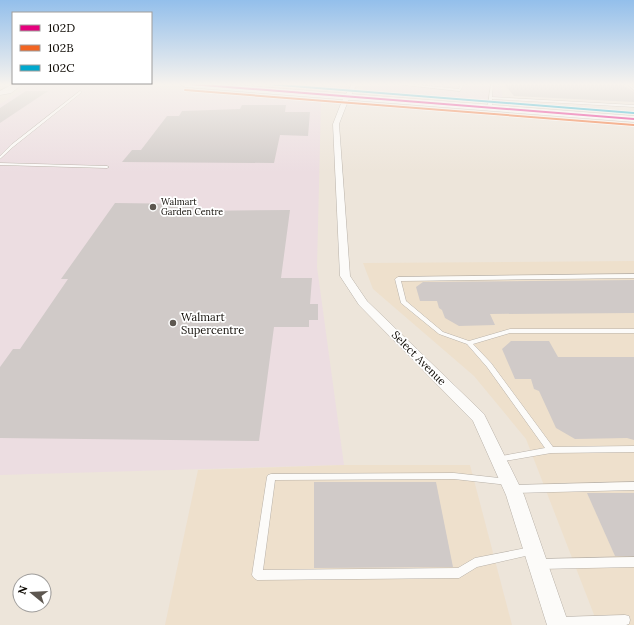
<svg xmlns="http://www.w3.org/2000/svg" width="634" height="625" font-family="Lora,serif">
  <rect width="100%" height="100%" fill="#ede5da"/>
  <!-- commercial -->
  <g fill="#ecdde1">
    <polygon points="31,84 116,84 321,102 317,267 344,465 0,475 0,104"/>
    <polygon points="365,84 501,84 503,103 367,92 362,90"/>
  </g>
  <!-- built -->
  <g fill="#eee0cc">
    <polygon points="634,261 634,625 598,625 526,439 474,376 373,289 363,263"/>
    <polygon points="344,465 470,465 512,625 165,625 198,470"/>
  </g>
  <!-- building -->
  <g fill="#d0cac8">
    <polygon points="504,84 622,84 634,92 634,102 514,96"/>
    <polygon points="26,91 48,91 0,123 0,108"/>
    <polygon points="242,105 286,105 285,112 310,112 308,136 280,135 274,163 122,162 132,150 141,150 167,116 179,116 182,111 240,109"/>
    <polygon points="115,203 195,204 192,211 290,210 281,278 312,278 310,304 318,304 318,320 309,320 309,327 274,327 259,441 0,438 0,367 13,349 20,349 68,279 61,279"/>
    <polygon points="634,280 634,313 490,314 495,325 459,326 445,318 442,310 439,308 437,301 420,301 416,287 423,282"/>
    <polygon points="511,341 549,341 558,357 634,357 634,440 627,438 575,439 556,428 539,391 534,389 531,379 515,379 502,349"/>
    <polygon points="314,482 436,482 453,567 314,568"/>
    <polygon points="587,493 634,493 634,556 615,556"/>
  </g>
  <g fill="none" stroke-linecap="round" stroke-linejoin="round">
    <defs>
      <g id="lane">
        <polygon points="395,84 409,84 459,89 461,84 464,84 460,91"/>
        <polygon points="491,84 493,84 492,97 634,105 634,107 492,99 492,105 490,106 488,105"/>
        <polygon points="627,84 630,84 634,88 634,90"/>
        <polygon points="80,91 82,92 13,147 0,159 0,156 11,145"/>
        <polygon points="0,163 107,166 109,167 107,168 0,165"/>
        <polygon points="634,274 634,278 401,281 406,301 443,332 469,341 510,329 634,329 634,333 510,333 473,344 491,363 553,447 634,446 634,452 551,453 499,462 496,461 495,459 496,457 545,448 487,367 467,344 439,334 401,303 395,279 398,277"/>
        <polygon points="454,473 508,479 511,480 512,482 511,484 508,485 454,479 275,480 263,570 458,568 475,558 531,547 534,548 536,551 534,554 477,567 459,578 257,580 254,578 252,575 267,477 268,475 271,474"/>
        <polygon points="634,482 634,490 514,493 511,492 510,489 511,486 514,485"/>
        <polygon points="634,557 634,567 539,569 536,567 534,564 536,561 539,559"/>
        <polygon points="625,615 629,616 630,620 629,624 626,625 557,625 556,622 557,618 561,617"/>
      </g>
      <polygon id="street" points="352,84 357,84 348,101 339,124 350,276 367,301 484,414 524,495 569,625 547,625 506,495 473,421 359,305 340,276 333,124 342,101"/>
      <polygon id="secondary" points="13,84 23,84 11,93 0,95 0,91"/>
      <polygon id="primary" points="181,84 223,84 634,116 634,122 185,87"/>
    </defs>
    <!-- lane casing -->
    <use href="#lane" stroke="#b8b1a8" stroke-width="1"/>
    <!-- street casing -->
    <use href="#street" stroke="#b8b1a8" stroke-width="1"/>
    <!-- secondary casing -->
    <use href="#secondary" stroke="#b8b1a8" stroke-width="1"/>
    <!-- primary casing -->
    <use href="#primary" stroke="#b8b1a8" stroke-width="1"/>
    <!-- lane -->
    <use href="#lane" fill="#fcfbf9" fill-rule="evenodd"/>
    <!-- street -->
    <use href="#street" fill="#fcfbf9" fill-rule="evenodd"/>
    <!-- secondary -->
    <use href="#secondary" fill="#fcfbf9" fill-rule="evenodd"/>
    <!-- primary -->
    <use href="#primary" fill="#fcfbf9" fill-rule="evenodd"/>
    <defs>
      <polyline id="bus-1" points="190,84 634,119"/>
      <polyline id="bus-2" points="185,90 634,125"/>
      <polyline id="bus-3" points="267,84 634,113"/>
    </defs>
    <!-- bus-1 casing -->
    <use href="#bus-1" stroke="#fff" stroke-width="3.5"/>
    <!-- bus-2 casing -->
    <use href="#bus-2" stroke="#fff" stroke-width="3.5"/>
    <!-- bus-3 casing -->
    <use href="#bus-3" stroke="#fff" stroke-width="3.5"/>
    <!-- bus-1 -->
    <use href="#bus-1" stroke="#e5007d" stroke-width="2"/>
    <!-- bus-2 -->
    <use href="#bus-2" stroke="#f26522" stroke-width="2"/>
    <!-- bus-3 -->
    <use href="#bus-3" stroke="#00a9ce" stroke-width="2"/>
  </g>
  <!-- sky -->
  <linearGradient id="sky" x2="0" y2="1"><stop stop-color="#93bfeb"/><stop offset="0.49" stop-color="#f7f3ee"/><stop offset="1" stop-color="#f7f3ee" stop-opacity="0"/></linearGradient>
  <rect width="634" height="172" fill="url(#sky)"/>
  <!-- markers -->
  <g fill="#5d5750" stroke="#fff" stroke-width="1.5">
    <circle cx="153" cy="207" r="4"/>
    <circle cx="173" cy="323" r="4"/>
  </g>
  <g text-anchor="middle" stroke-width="3.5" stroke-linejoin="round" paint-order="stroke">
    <!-- far-poi labels -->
    <g font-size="9" fill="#0f0b05" stroke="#fff" text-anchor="start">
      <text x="161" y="205">Walmart<tspan x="161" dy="10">Garden Centre</tspan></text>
    </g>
    <!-- poi labels -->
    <g font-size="11" fill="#0f0b05" stroke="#fff" text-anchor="start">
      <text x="181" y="321">Walmart<tspan x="181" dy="13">Supercentre</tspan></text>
    </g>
    <!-- street labels -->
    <g font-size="11" fill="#0f0b05" stroke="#fff">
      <text transform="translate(419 358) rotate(45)" y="4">Select Avenue</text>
    </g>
  </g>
  <!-- legend -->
  <rect x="12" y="12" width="140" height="72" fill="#ffffff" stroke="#9f9d9b"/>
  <rect x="20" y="25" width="20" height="6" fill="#e5007d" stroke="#9f9d9b"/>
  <text x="48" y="32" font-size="12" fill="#0f0b05">102D</text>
  <rect x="20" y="45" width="20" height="6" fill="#f26522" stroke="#9f9d9b"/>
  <text x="48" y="52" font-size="12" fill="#0f0b05">102B</text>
  <rect x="20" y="65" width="20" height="6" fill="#00a9ce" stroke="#9f9d9b"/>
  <text x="48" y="72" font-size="12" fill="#0f0b05">102C</text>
  <!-- north arrow -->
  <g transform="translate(32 593) rotate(288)"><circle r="19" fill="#ffffff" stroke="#9f9d9b"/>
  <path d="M0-3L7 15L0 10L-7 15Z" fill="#5d5750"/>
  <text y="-6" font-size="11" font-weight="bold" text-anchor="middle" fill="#0f0b05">N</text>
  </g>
</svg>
